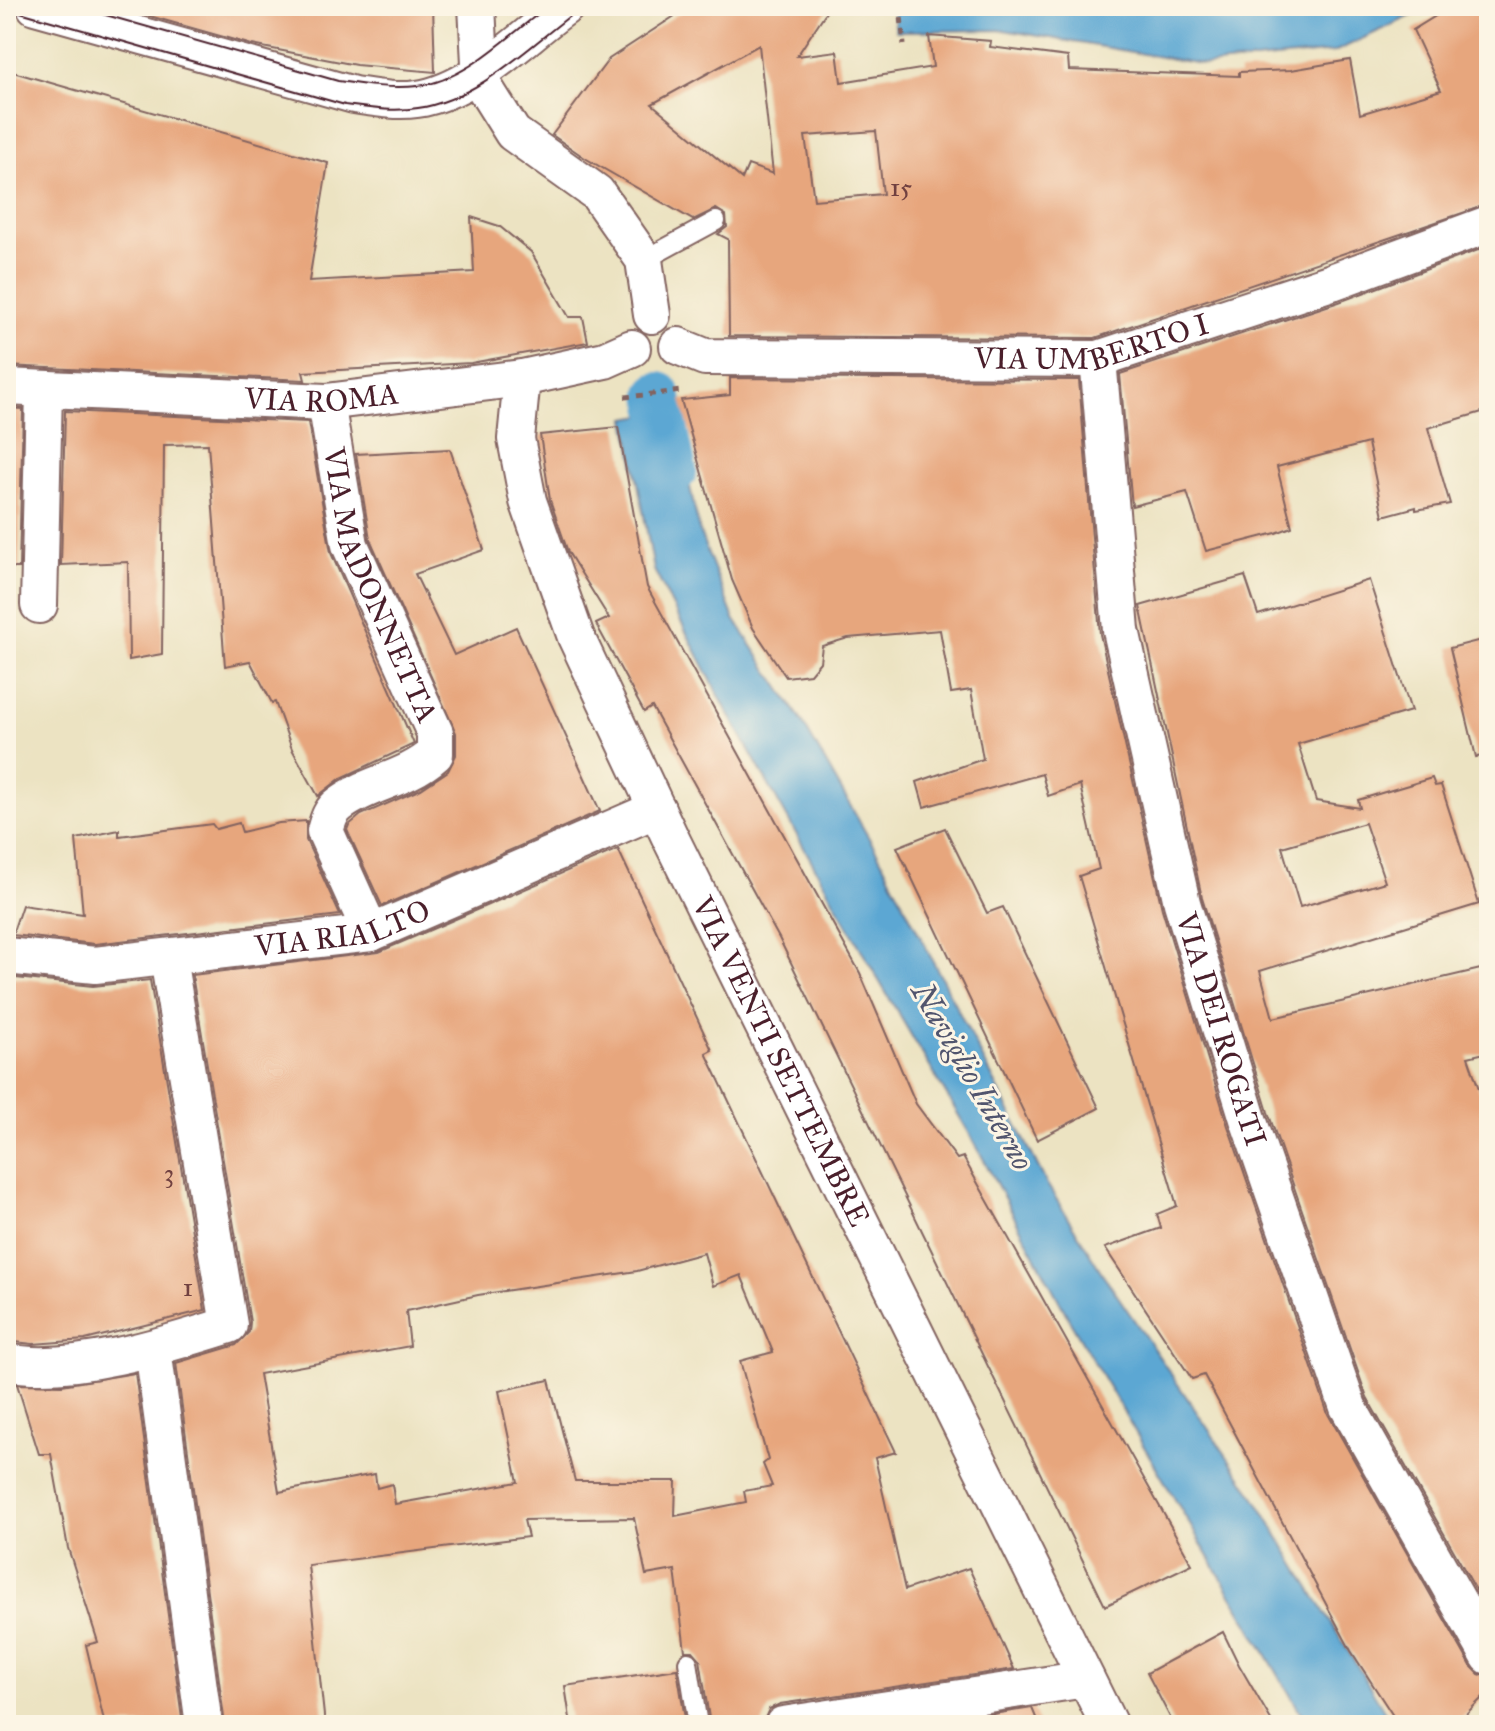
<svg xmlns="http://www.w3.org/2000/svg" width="1495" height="1731" font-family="'IM FELL Great Primer',serif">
  <rect width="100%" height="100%" fill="#fcf5e5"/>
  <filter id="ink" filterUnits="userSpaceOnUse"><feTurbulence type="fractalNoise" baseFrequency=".0125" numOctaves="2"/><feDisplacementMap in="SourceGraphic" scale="16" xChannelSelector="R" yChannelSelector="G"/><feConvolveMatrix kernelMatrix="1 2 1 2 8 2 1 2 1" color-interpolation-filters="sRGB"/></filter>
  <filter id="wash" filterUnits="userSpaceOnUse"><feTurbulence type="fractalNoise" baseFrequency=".006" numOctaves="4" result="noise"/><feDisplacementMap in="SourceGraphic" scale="32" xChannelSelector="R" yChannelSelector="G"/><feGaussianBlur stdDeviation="1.8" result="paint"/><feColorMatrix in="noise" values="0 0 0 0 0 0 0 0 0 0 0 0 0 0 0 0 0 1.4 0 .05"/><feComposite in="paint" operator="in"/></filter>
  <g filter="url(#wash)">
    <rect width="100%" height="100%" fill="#ece3c2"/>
    <!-- water -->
    <g fill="#5ba7d3" stroke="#52637f" stroke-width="2">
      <polygon points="892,6 1432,6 1334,52 1207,65 1004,30 896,31"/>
      <polygon points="673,410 700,533 734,619 800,718 878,854 1047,1184 1102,1273 1254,1496 1393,1725 1308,1725 1070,1321 971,1136 875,974 726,709 654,570 626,418"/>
    </g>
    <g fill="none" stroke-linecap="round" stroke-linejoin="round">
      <!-- canal -->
      <polyline stroke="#5ba7d3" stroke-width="44" points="659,394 675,471"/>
    </g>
    <g id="blocks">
      <!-- building -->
      <g fill="#e7a67d" fill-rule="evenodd">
        <polygon points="133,6 433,6 435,72 356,65 252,45 132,11"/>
        <path d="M690,6H830L797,56L837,51L841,82L933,67L929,36L991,41L990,47L1068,57L1069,70L1239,76V72L1291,70L1350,60L1360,114L1441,90L1413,30L1452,6H1489V204L1095,338L729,336L728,239L718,234L727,227L726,215L716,209L693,220L585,158L552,135L609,59ZM759,45L773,174L748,165L742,179L652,104ZM876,131L883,194L814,200L805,136Z"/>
        <polygon points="6,70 328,163 309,281 474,272 471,217 499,226 531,252 569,317 583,317 588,342 471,363 303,372 305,380 6,366"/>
        <polygon points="1489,246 1489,410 1428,428 1450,504 1416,510 1416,507 1383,516 1368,443 1277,467 1292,527 1276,533 1206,551 1187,492 1132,506 1120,374 1339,302"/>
        <polygon points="730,378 1079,380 1100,634 1162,909 1228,1126 1328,1414 1471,1666 1479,1674 1489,1677 1489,1691 1455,1725 1399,1725 1351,1651 1204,1375 1192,1379 1105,1248 1161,1228 1157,1214 1177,1206 1079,876 1099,869 1080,785 1048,796 1042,774 924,807 917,782 983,759 971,690 951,693 940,630 848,638 822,646 820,662 810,674 786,677 753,628 732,580 681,400 730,395"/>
        <polygon points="6,408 23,409 19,568 6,568"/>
        <polygon points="65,411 308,422 331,553 414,744 341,778 318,796 292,749 275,702 272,703 250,661 225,666 208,444 164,445 162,654 129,660 128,562 61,565"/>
        <polygon points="618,427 647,587 860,973 916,1104 957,1159 963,1157 1192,1564 1105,1606 779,938 652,707 644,712 596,624 609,618 568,552 550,500 540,435"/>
        <polygon points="450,449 484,550 415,574 454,655 516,627 600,811 382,906 347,830 349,825 361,815 421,789 448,771 456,755 456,733 370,539 356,454"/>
        <path d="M1245,576L1258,615L1369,580L1411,711L1298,744L1316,801L1360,808L1358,800L1432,778L1435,786L1441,785L1479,904L1260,971L1273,1018L1489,967V1052L1468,1057L1489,1118V1613L1367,1398L1268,1112L1202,898L1140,606ZM1365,823L1385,882L1300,907L1282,847Z"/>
        <polygon points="1489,638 1489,755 1476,757 1450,648"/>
        <polygon points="306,821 306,840 340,915 95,944 12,935 22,905 83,914 76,839 119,830 119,836 212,824 216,829 239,823 242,832 279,823"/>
        <polygon points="945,828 987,913 1003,907 1099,1108 1037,1140 897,847"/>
        <path d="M618,849L712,1050L706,1053L896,1452L875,1458L905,1590L969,1568L1014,1669L780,1704L769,1709L762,1725H710L700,1659L693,1651H685L675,1570L646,1575L634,1518L524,1520L528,1537L308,1565L325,1725H225L176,1363L236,1345L249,1332L250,1322L192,975L379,952ZM704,1253L713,1286L741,1275L773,1352L740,1361L768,1460L763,1464L772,1486L744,1491L746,1502L675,1516L676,1481H575L549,1380L499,1391L518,1482L395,1504L392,1484L377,1488L375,1474L279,1492L259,1374L410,1346L406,1311L478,1295L637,1271Z"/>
        <polygon points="6,977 93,986 150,980 205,1310 85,1340 33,1344 6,1341"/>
        <polygon points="135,1373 183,1725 105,1725 86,1645 98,1642 68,1548 51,1454 39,1454 17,1384 62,1385"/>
        <polygon points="1223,1632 1239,1665 1274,1725 1174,1725 1147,1673"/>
        <polygon points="677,1669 686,1725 571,1725 565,1686"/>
        <polygon points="1032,1708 1039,1725 923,1725"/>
      </g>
    </g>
  </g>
  <g filter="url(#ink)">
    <use href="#blocks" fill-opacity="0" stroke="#836460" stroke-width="2"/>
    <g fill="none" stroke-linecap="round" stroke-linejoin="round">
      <defs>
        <g id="lane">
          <polyline points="644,260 716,221"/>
          <polyline points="688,1662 698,1725"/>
        </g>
        <g id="street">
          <path d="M35,6L354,95C375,98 396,102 417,99C473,91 522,37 566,6"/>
          <polyline points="477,6 481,82 513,133 597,193 644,260 652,315"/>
          <path id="s1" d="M678,346L705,357L1098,359L1332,282L1489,224"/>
          <path id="s2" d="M1098,359L1121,630L1182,903L1248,1119L1348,1407L1489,1656"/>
          <path id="s3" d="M522,378L516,439L528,501L576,637L669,835L1109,1725"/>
          <path id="s4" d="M6,387L326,402L522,378L605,360L632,348"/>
          <path id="s5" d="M326,402L350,545L435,733V754C406,780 367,783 340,804C330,811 328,821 325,831L371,933"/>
          <polyline points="39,605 44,390"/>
          <path id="s6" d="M6,956L95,965L371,933L657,809"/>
          <polyline points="153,1349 204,1725"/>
          <path d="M6,1362C71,1375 166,1345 229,1325L168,958"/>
          <polyline points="783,1725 1086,1679"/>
        </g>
      </defs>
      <!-- lane casing -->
      <use href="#lane" stroke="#836460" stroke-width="22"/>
      <!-- street casing -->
      <use href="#street" stroke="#836460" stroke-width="40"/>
      <!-- path -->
      <g stroke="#836460" stroke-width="5" stroke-dasharray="6 6" stroke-linecap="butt">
        <polyline points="900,6 904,45"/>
        <polyline points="625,397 682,391"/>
      </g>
      <!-- lane -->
      <use href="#lane" stroke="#fff" stroke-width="18"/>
      <!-- street -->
      <use href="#street" stroke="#fff" stroke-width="36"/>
      <!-- tram -->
      <g stroke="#4a1f2b" stroke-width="2">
        <path d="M74,6L338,81C365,85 392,89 418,86C468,80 510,33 549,6"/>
        <path d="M6,8L345,105C369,108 393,112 418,108C481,99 534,41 583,6"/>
      </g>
    </g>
  </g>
  <g text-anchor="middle" stroke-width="6" stroke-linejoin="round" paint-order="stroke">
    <!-- number labels -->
    <g font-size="26" fill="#714140">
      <text x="901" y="196">15</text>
      <text x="169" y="1182">3</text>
      <text x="188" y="1296">1</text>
    </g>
    <!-- street labels -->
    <g font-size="30" fill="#4a1f2b" stroke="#fcf5e5">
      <text dy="10" stroke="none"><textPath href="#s1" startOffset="418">VIA UMBERTO I</textPath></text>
      <text dy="10" stroke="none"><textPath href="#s4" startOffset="316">VIA ROMA</textPath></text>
      <text dy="10" stroke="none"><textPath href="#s5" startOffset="192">VIA MADONNETTA</textPath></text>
      <text dy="10" stroke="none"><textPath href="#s6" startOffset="340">VIA RIALTO</textPath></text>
      <text dy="10" stroke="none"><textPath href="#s2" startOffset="684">VIA DEI ROGATI</textPath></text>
      <text dy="10" stroke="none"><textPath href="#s3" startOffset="740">VIA VENTI SETTEMBRE</textPath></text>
    </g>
    <!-- water labels -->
    <g font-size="32" font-style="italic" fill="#51556e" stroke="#fcf5e5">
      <text transform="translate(973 1076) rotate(60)" y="11">Naviglio Interno</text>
    </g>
  </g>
  <!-- margin -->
  <rect width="1495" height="1731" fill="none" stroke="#fcf5e5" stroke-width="32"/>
</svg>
